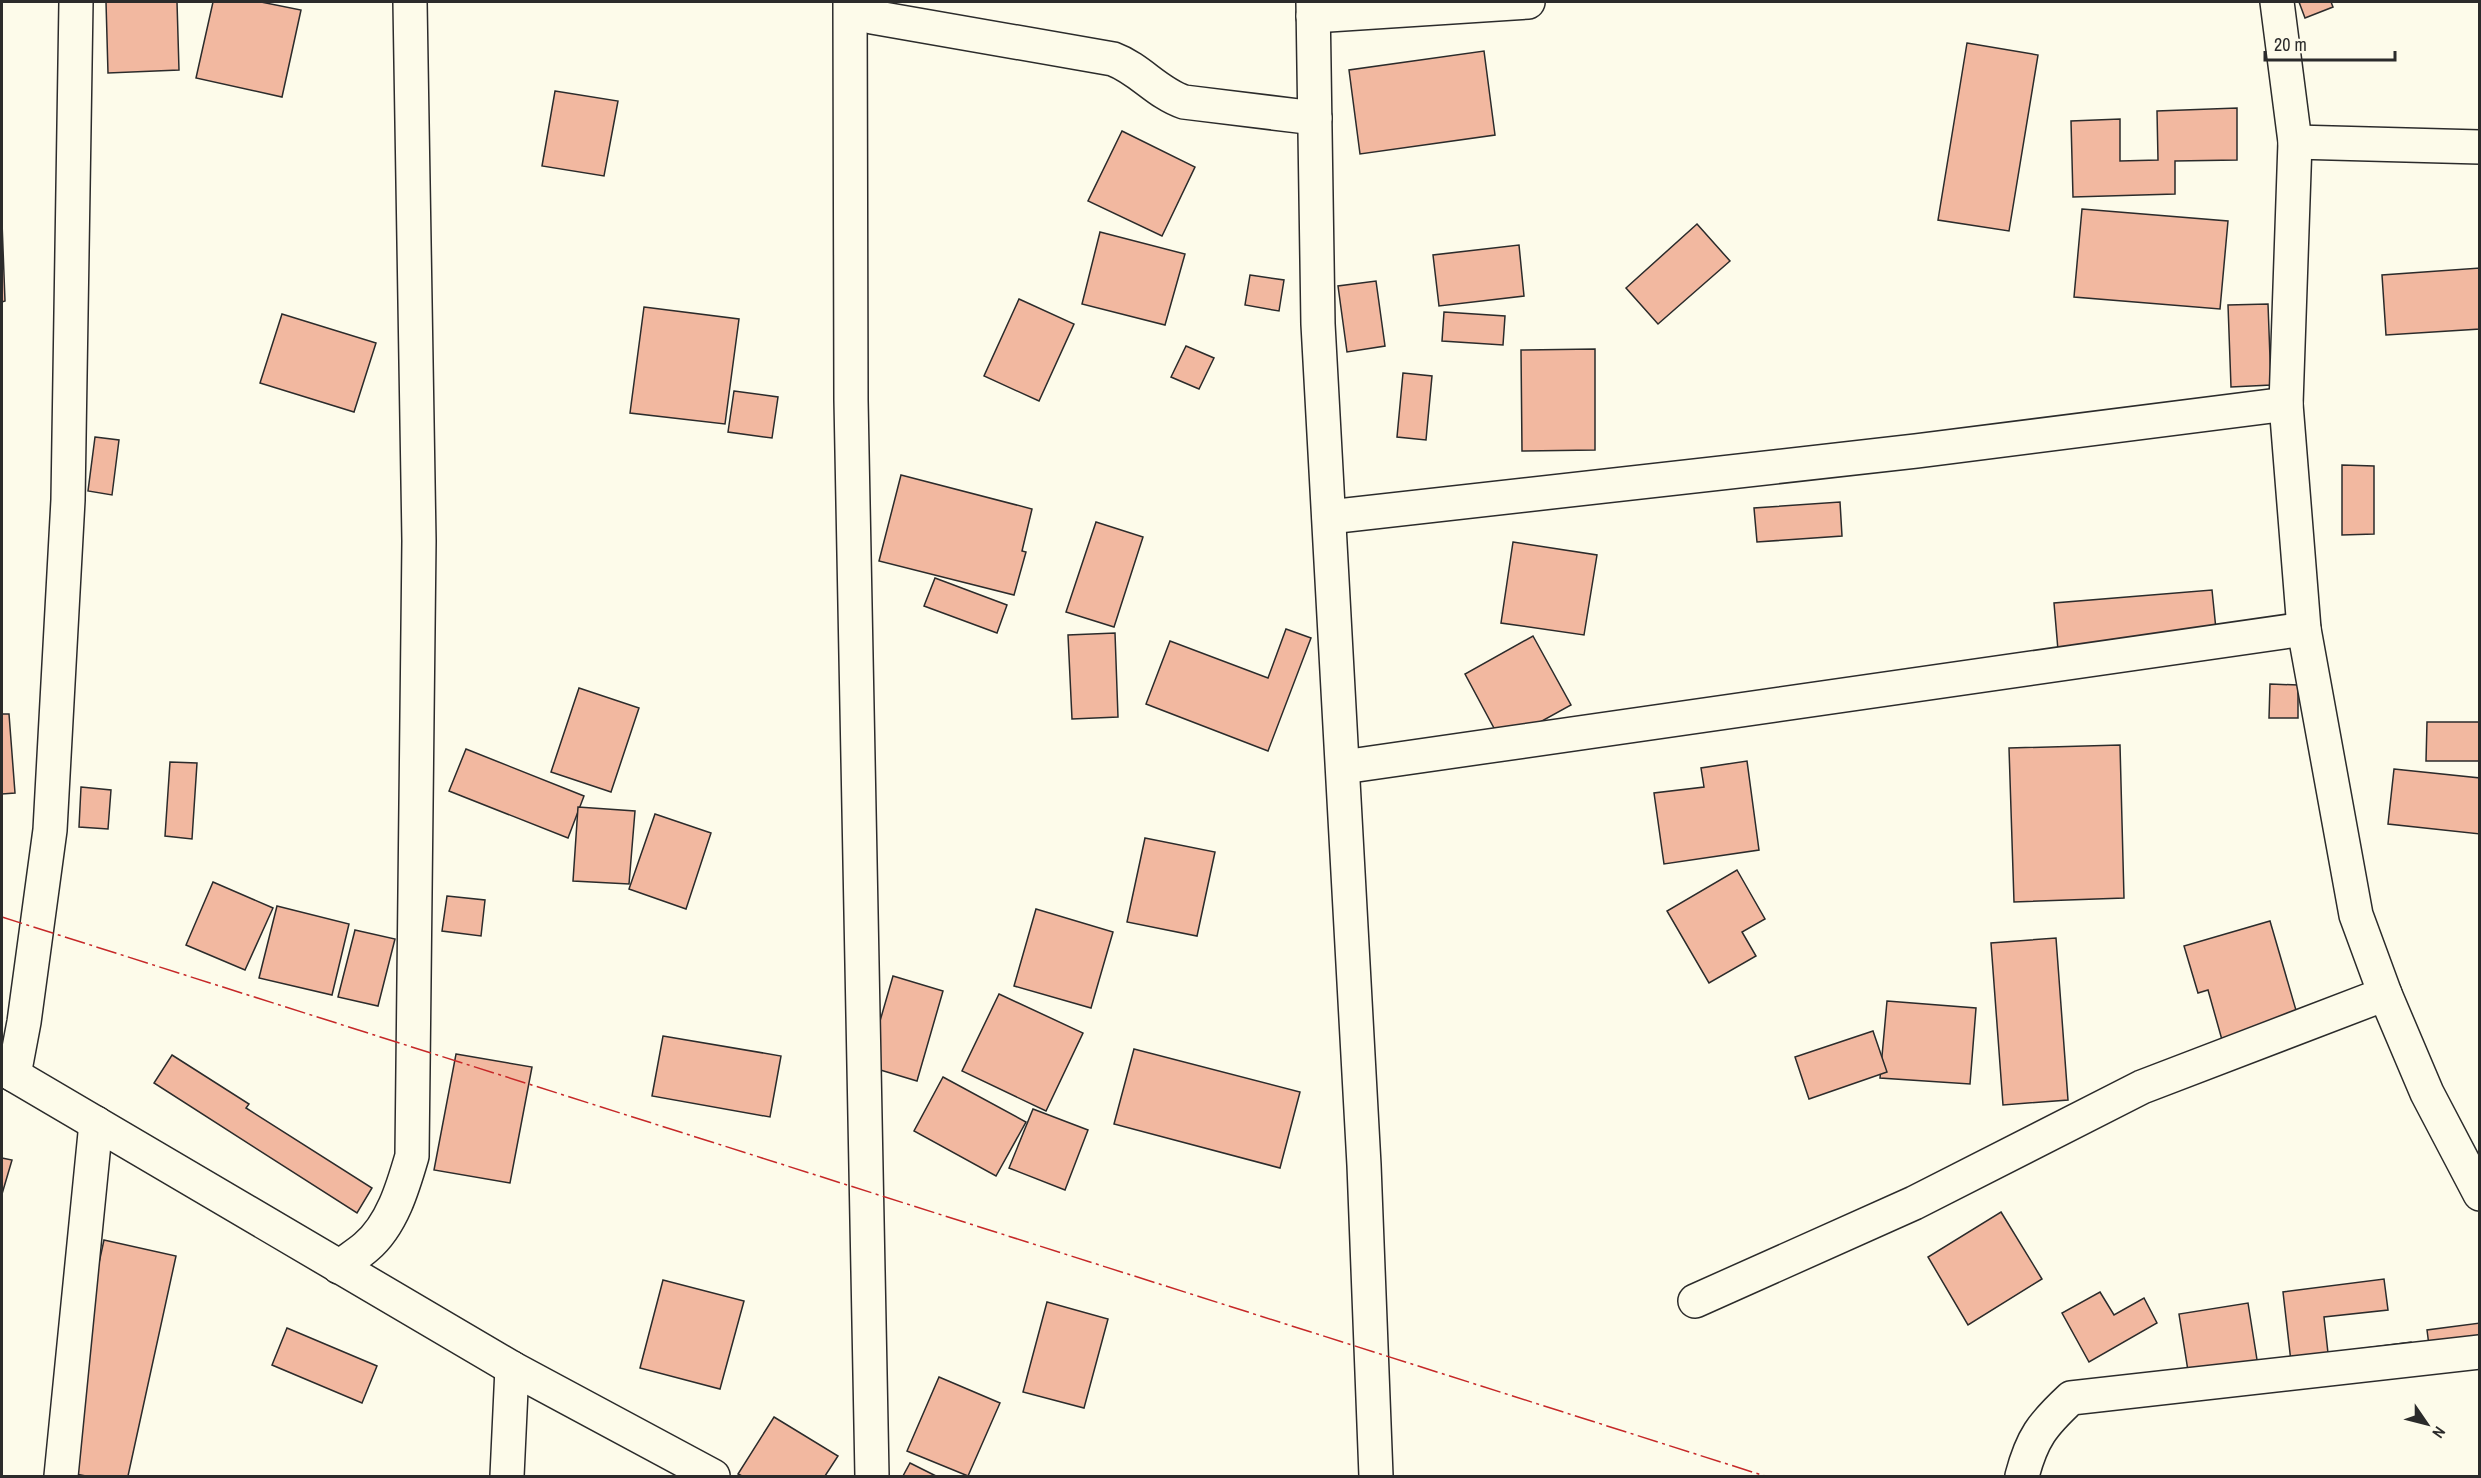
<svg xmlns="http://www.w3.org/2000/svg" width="2481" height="1478" font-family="'Archivo Narrow',sans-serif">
  <rect width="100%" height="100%" fill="#fdfbea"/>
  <!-- building -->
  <g fill="#f2b8a0" stroke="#2b2b2b" stroke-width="1.5">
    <polygon points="106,2 177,2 179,70 108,73"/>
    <polygon points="213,2 261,2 301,10 282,97 196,78"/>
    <polygon points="2299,2 2331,2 2333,7 2305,18"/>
    <polygon points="1967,43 2038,55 2009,231 1938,220"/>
    <polygon points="1484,51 1495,135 1360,154 1349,70"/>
    <polygon points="555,91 618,101 604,176 542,166"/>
    <polygon points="2237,108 2237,160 2175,161 2175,194 2073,197 2071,121 2120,119 2120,161 2158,160 2157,111"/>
    <polygon points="1122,131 1195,167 1162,236 1088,201"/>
    <polygon points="2082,209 2228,221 2220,309 2074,297"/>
    <polygon points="2,222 5,301 2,302"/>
    <polygon points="1697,224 1730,261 1658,324 1626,288"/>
    <polygon points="1100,232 1185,254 1165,325 1082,304"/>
    <polygon points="1519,245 1524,296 1439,306 1433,255"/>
    <polygon points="2480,268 2480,329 2386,335 2382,275"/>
    <polygon points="1250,275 1284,280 1279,311 1245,305"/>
    <polygon points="1376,281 1385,346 1347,352 1338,286"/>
    <polygon points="1019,299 1074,324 1039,401 984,376"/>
    <polygon points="2268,304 2271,385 2231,387 2228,305"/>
    <polygon points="644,307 739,319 725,424 630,413"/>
    <polygon points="1444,312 1505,316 1503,345 1442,341"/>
    <polygon points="282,314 376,343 354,412 260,383"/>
    <polygon points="1186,346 1214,358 1199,389 1171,377"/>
    <polygon points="1595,349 1595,450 1522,451 1521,350"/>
    <polygon points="1403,373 1432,376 1426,440 1397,437"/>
    <polygon points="734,391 778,397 772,438 728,432"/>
    <polygon points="95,437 119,440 112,495 88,491"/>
    <polygon points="2342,465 2374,466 2374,534 2342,535"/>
    <polygon points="901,475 1032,509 1022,551 1026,552 1014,595 879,561"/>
    <polygon points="1840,502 1842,536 1757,542 1754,508"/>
    <polygon points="1096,522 1143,537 1114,627 1066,612"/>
    <polygon points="1513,542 1597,555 1584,635 1501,623"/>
    <polygon points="935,578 1007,605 997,633 924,606"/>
    <polygon points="2212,590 2218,649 2059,662 2054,603"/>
    <polygon points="1286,629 1311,638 1268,751 1146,704 1170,641 1268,678"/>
    <polygon points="1115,633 1118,717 1072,719 1068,635"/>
    <polygon points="1533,636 1571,705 1502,743 1465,674"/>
    <polygon points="2270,684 2298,685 2298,718 2269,718"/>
    <polygon points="579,688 639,708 611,792 551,772"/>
    <polygon points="2,714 9,714 15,793 2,794"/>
    <polygon points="2427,722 2480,722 2480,761 2426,761"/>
    <polygon points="2120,745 2124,898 2014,902 2009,748"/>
    <polygon points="466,749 584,796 568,838 449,791"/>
    <polygon points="1747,761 1759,850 1664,864 1654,793 1704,787 1701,768"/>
    <polygon points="170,762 197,763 192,839 165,836"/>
    <polygon points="2394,769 2480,778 2480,834 2388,824"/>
    <polygon points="81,787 111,790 108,829 79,827"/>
    <polygon points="578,807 635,811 629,884 573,881"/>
    <polygon points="655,814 711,833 686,909 629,889"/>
    <polygon points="1145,838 1215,852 1197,936 1127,922"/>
    <polygon points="1737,870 1765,919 1742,932 1756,956 1709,983 1667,911"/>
    <polygon points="213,882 273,908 245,970 186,945"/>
    <polygon points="447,896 485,900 481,936 442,931"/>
    <polygon points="277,906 349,924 332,995 259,978"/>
    <polygon points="1036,909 1113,932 1091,1008 1014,986"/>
    <polygon points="2270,921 2300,1024 2224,1047 2208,990 2198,993 2184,946"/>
    <polygon points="355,930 395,939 378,1006 338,997"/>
    <polygon points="2056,938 2068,1100 2003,1105 1991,943"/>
    <polygon points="893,976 943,991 917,1081 867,1066"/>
    <polygon points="999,994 1083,1033 1046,1111 962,1071"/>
    <polygon points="1887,1001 1976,1008 1970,1084 1880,1078"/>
    <polygon points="1873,1031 1887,1072 1809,1099 1795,1057"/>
    <polygon points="663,1036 781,1056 770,1117 652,1096"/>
    <polygon points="1134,1049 1300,1092 1280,1168 1114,1124"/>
    <polygon points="456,1054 532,1067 510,1183 434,1170"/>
    <polygon points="172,1055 249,1104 246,1108 372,1188 357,1213 154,1083"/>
    <polygon points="943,1077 1026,1122 996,1176 914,1131"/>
    <polygon points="1033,1109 1088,1130 1065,1190 1009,1168"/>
    <polygon points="2,1158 12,1160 2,1194"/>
    <polygon points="2001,1212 2042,1279 1968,1325 1928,1257"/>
    <polygon points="104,1240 176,1256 128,1476 86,1476 54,1470"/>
    <polygon points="2384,1279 2388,1310 2324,1317 2328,1353 2411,1342 2415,1374 2294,1388 2283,1292"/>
    <polygon points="663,1280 744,1301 720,1389 640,1368"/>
    <polygon points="2100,1292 2114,1315 2144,1298 2157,1323 2089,1362 2062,1313"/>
    <polygon points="1047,1302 1108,1319 1084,1408 1023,1392"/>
    <polygon points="2248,1303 2261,1385 2192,1396 2179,1314"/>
    <polygon points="2480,1323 2480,1363 2432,1369 2427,1330"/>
    <polygon points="287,1328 377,1366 362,1403 272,1365"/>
    <polygon points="939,1377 1000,1403 968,1476 907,1451"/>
    <polygon points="774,1417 838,1456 825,1476 742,1476 738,1474"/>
    <polygon points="910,1463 936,1476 903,1476"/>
  </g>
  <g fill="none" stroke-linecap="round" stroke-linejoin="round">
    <defs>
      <g id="street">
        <polyline points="850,2 851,400 872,1476"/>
        <polyline points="1313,2 1318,324 1364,1165 1376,1476"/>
        <polyline points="2277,2 2295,142 2286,404 2304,629 2356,915 2385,994 2427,1093 2480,1194"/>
        <path d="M851,4L859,13L872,17L1113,59C1140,69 1157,93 1184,102L1315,118"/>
        <polyline points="1313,16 1528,2"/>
        <polyline points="2295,142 2480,147"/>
        <polyline points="1329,517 1916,451 2286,404"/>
        <polyline points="1343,767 2304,629"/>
        <polyline points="2,1068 512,1368 713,1476"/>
        <polyline points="14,1075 24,1022 50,830 68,500 76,2"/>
        <path d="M339,1267C348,1260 358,1254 366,1247C392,1225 403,1187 412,1156L419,541L410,2"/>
        <polyline points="1695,1301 1914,1203 2142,1087 2385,994"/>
        <polyline points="61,1476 96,1123"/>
        <polyline points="507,1476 512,1368"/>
        <path d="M2022,1476C2032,1438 2042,1425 2071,1398L2480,1352"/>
      </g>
    </defs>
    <!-- street casing -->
    <use href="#street" stroke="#2b2b2b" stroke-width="36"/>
    <!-- street -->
    <use href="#street" stroke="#fdfbea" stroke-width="33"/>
    <!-- power -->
    <polyline stroke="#c62828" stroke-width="1.5" stroke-dasharray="21 4.5 3 4.5" stroke-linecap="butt" points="2,917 1765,1476"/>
  </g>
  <!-- border -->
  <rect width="2481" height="1478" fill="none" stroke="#2b2b2b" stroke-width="6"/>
  <!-- north arrow -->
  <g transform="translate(2427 1424) rotate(125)" stroke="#fdfbea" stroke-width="4.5" paint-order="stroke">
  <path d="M0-4.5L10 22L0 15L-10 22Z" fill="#2b2b2b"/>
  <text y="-9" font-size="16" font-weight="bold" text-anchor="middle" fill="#2b2b2b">N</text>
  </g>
  <!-- scale -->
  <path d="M2265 51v9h130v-9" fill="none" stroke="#2b2b2b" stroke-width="3"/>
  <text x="2274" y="51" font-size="18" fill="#2b2b2b" stroke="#fdfbea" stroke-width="4.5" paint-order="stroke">20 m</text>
</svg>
